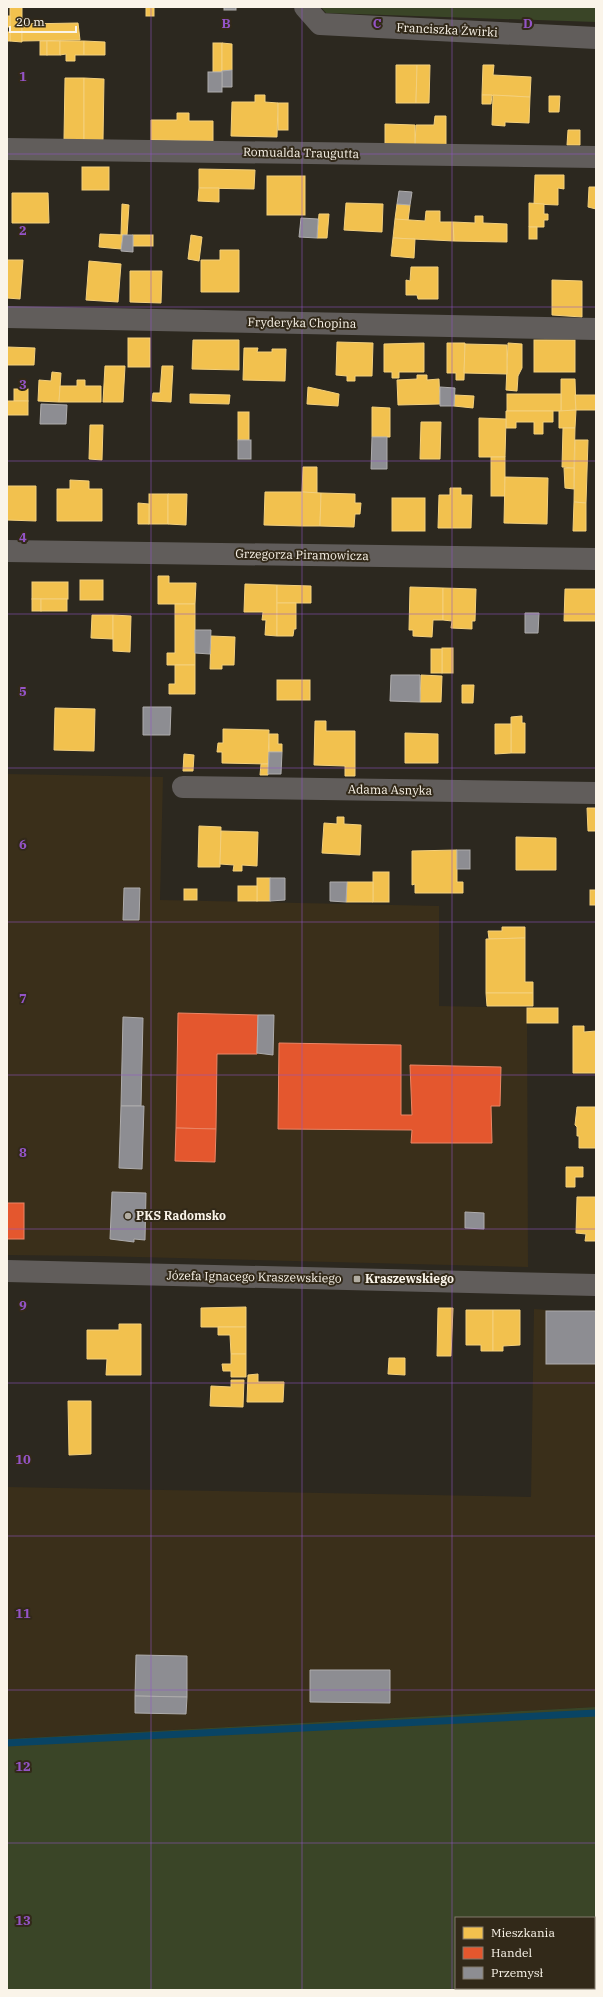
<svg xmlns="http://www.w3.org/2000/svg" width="603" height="1997" font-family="'IBM Plex Serif',serif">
  <rect width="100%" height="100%" fill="#2c281f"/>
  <!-- built -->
  <g fill="#3a2f1a">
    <polygon points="7,774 163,777 160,900 439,906 439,1006 527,1008 528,1267 98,1256 7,1255"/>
    <polygon points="534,1309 596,1314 596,1707 7,1739 7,1487 531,1497"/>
  </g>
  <!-- green -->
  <g fill="#3a4527" fill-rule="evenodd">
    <polygon points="321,7 596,7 596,22 326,13"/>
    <path d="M596,1707V1990H7V1739ZM456,1918H594V1988H456Z"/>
  </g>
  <!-- homes -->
  <g fill="#f2c14e" stroke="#f4d07c">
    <polygon points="10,7 22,7 22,42 10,41"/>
    <rect x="146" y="7" width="8" height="9"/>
    <rect x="7" y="16" width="3" height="11"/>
    <polygon points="78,23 80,40 22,41 22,24"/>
    <rect x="7" y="32" width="3" height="9"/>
    <rect x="40" y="41" width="7" height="14"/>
    <rect x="47" y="41" width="13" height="14"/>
    <polygon points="60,41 84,41 84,55 75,55 75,61 66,61 66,54 60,55"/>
    <polygon points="84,41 105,42 105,55 84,55"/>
    <rect x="213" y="43" width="9" height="29"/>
    <polygon points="222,43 232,44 232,70 222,71"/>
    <polygon points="396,65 417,65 416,103 396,103"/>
    <polygon points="417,65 430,65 429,103 416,103"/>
    <polygon points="483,65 494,65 493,75 531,77 530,97 482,95"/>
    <polygon points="65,78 84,78 84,140 64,139"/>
    <polygon points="84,78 104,79 103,140 84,140"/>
    <polygon points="255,95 265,95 265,102 278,103 277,137 231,136 232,102 255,102"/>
    <polygon points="482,95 492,95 491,104 482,104"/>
    <polygon points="493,95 530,97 529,123 505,122 505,126 492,125"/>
    <polygon points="549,96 560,96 559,112 549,112"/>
    <rect x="278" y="103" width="10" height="27"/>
    <polygon points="177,113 189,113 189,121 213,121 213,141 151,140 151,120 177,120"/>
    <polygon points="435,116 446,116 446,145 415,145 416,125 434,125"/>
    <polygon points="385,124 415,125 415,145 385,144"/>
    <polygon points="568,130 580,130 580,145 567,145"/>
    <rect x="82" y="167" width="27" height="23"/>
    <polygon points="199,169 255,170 254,189 199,188"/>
    <polygon points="535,175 564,175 564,189 558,188 558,205 534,204"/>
    <rect x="267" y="176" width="38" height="39"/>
    <polygon points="589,187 596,187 596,209 588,207"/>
    <polygon points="199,188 219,188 219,202 198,201"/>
    <polygon points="12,193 48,193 49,223 12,223"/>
    <polygon points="346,203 383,204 382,232 344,230"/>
    <polygon points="529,203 544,204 544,214 548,214 548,220 544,220 544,227 529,227"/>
    <polygon points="122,204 129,205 127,235 121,235"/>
    <polygon points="397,204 410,205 408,221 395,219"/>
    <polygon points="426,211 440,211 440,222 453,222 454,241 393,238 395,219 425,221"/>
    <polygon points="319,214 329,214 327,238 317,238"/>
    <polygon points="475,216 483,216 483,223 507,224 507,242 454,241 453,222 475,223"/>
    <rect x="529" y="227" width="8" height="12"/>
    <polygon points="100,234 123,235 121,249 99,247"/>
    <rect x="133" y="235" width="20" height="11"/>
    <polygon points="191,235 202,237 199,261 188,259"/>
    <polygon points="393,238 415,239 414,258 391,256"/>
    <polygon points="220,250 239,250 239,292 201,292 201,260 220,260"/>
    <polygon points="7,260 23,260 20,299 7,298"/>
    <polygon points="89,261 121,264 118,302 86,300"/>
    <polygon points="411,267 438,267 438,299 418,299 417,295 406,295 406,280 410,281"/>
    <polygon points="130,271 162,271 161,303 130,302"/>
    <polygon points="552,280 582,281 582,317 552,315"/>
    <rect x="128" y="338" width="22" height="29"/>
    <polygon points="193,340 239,340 239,370 192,369"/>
    <rect x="534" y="340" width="41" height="32"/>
    <polygon points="337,342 373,343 372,376 355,376 355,381 347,381 347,376 336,375"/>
    <polygon points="424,343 424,372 399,372 399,378 392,378 392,372 384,372 384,344"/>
    <polygon points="447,343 465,343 464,380 456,380 456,373 447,373"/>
    <polygon points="508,343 522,344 522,368 518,376 517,391 506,390"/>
    <polygon points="465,344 507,345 507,374 464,373"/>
    <polygon points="7,347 35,348 34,365 7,365"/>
    <polygon points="244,348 258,348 257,352 272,352 272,349 286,349 285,381 243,380"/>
    <polygon points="105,366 125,366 123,402 103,402"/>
    <polygon points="162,366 173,366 171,402 152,401 153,393 160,393"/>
    <polygon points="52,372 61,373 59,402 38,401 39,380 51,381"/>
    <polygon points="417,375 427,375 427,380 439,379 440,404 398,405 397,380 417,379"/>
    <polygon points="561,379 575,379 576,410 561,411"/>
    <polygon points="77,380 85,380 85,386 101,386 101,402 59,402 60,386 77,386"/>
    <polygon points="308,387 339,394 338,406 307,404"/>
    <rect x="14" y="389" width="14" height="12"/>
    <polygon points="190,394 230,395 229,404 190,403"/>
    <rect x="507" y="394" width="54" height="17"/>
    <polygon points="455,395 474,396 473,408 454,406"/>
    <polygon points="575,395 596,395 596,410 576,410"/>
    <rect x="7" y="401" width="21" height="14"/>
    <polygon points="372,407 390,408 390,437 372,437"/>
    <polygon points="576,410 575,428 559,428 559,411"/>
    <polygon points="506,411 553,411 553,422 543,422 543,434 534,434 534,422 516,422 516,428 506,428"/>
    <rect x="238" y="412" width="11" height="28"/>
    <polygon points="479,418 506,419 505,457 479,457"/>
    <polygon points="421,422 441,422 440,459 420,459"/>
    <polygon points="90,425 103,425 102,460 89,459"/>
    <polygon points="563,428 575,428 574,468 562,467"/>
    <polygon points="575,440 588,440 586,503 574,502"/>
    <rect x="491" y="457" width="14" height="39"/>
    <polygon points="303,467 317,467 317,493 302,492"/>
    <polygon points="564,468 574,468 574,489 565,488"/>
    <polygon points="505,477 548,478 547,524 504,523"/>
    <polygon points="70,480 89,481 89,489 102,489 102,521 57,521 57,489 70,489"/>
    <polygon points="7,486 36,486 36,521 7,520"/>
    <polygon points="450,488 461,488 461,495 472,495 471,528 438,528 439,495 450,495"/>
    <polygon points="265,492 302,492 302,526 264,525"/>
    <polygon points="302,492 321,493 320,526 302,526"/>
    <polygon points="321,493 355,494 355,503 361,503 360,514 355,514 354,527 320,526"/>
    <rect x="149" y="494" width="19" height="30"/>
    <polygon points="168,494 187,494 186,525 168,524"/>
    <rect x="392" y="498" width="33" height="33"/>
    <polygon points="574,502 586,503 586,531 573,531"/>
    <polygon points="138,503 149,504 149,524 138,524"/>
    <polygon points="158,576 169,576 169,583 196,583 195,604 158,604"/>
    <rect x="80" y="580" width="23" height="20"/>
    <rect x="32" y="582" width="36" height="17"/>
    <polygon points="245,584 277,585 277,636 265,635 266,620 262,620 263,612 244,612"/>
    <polygon points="277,585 311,586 311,603 277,603"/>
    <polygon points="410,587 443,588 443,620 433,620 432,637 413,636 413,630 409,630"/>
    <polygon points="443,588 476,589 475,621 472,621 472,629 451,628 452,621 443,620"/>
    <polygon points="565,589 596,589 596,621 564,621"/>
    <rect x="32" y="599" width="9" height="12"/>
    <rect x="41" y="599" width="26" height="12"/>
    <polygon points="277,603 296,603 296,629 294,629 293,636 277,636"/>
    <polygon points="175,604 195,604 195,665 167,665 167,653 175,653"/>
    <polygon points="92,615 113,615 113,639 91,638"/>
    <polygon points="113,615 131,616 130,652 113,651"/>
    <polygon points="211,636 235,637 234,665 222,665 222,669 210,669"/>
    <rect x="442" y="648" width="11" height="25"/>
    <rect x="431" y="649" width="11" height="24"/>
    <polygon points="175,665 195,665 195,694 169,694 169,684 175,684"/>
    <polygon points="421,675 442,676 441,702 420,702"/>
    <rect x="277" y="680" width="33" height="20"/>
    <polygon points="462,685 474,685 473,703 462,703"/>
    <polygon points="55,708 95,709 94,751 54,750"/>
    <polygon points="522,716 522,723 525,723 525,753 511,753 511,717"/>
    <polygon points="315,721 326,721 326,731 355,731 355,776 345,776 345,766 314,765"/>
    <polygon points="495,724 511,724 511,753 495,754"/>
    <polygon points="223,729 269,730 268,764 222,763 222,752 217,752 218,743 223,743"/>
    <polygon points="405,733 438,734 438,763 405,763"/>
    <polygon points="269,734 278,734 278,744 282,744 282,752 269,752"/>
    <polygon points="184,754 194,755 193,771 183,771"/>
    <polygon points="261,764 268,764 268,775 260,775"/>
    <polygon points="587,808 596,808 596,831 588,831"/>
    <polygon points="337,817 344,817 344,824 361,825 360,855 322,853 324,823 337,824"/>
    <polygon points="199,826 221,827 220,867 198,867"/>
    <polygon points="221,831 258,832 257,866 242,865 242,871 233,871 234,865 220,864"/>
    <polygon points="516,837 556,838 556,870 516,870"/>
    <polygon points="457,850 457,882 463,882 463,893 415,893 415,884 412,885 412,851"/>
    <rect x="373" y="872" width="16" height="30"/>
    <rect x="257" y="878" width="13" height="23"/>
    <polygon points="347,882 373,882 373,902 346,902"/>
    <rect x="238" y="886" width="19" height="15"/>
    <rect x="184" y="889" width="13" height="11"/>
    <rect x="590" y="890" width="6" height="15"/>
    <polygon points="502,927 525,927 525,938 489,939 488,931 502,931"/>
    <polygon points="525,938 525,982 533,982 533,993 486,993 486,939"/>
    <polygon points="486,993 533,993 533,1006 487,1006"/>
    <rect x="527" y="1008" width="31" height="15"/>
    <polygon points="573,1026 584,1026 584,1032 596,1031 596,1073 573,1073"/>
    <polygon points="577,1107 596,1107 596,1148 579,1148 579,1136 577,1136 577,1127 575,1125"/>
    <polygon points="566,1167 583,1167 583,1177 575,1177 575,1187 566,1187"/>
    <polygon points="577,1197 596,1197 596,1241 585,1241 586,1234 576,1233"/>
    <polygon points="246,1307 246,1327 201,1327 201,1308"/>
    <polygon points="438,1308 453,1308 451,1356 437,1356"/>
    <polygon points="466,1310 493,1310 493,1351 481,1351 481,1345 466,1345"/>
    <polygon points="493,1310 520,1310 520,1345 503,1346 503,1351 493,1351"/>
    <polygon points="119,1324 141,1324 141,1375 106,1375 107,1359 87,1359 87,1330 119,1330"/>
    <polygon points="218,1327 246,1327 246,1354 231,1354 230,1335 218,1335"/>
    <polygon points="231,1354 246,1354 246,1377 231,1377 231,1371 223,1371 222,1364 231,1364"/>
    <polygon points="389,1358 405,1358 405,1375 388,1374"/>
    <polygon points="258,1374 258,1382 284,1382 283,1402 247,1402 248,1375"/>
    <polygon points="231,1380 244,1380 243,1407 210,1406 211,1386 231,1387"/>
    <polygon points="68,1401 91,1401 91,1454 69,1455"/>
  </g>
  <!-- shops -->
  <g fill="#e4572e" stroke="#eb8666">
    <polygon points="178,1013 258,1015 257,1054 217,1054 216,1129 176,1128"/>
    <polygon points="279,1043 401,1045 401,1115 412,1115 410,1065 501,1067 500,1106 491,1106 492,1143 411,1143 412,1130 278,1129"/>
    <polygon points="176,1128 216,1129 215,1162 175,1161"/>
    <rect x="7" y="1203" width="17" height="36"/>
  </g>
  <!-- industry -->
  <g fill="#8d8d92" stroke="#aeacac">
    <rect x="224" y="7" width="12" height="3"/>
    <polygon points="232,70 232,87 222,87 222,71"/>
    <rect x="208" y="72" width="14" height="20"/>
    <polygon points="399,191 412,192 410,205 397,204"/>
    <polygon points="301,218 318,219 317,238 299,237"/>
    <polygon points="123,235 133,235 133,252 121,251"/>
    <polygon points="440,387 455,388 454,406 440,406"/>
    <polygon points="41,404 67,405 66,424 40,424"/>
    <polygon points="372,437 387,437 387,469 371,469"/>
    <rect x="238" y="440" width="13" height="19"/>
    <polygon points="525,613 539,613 538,633 525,633"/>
    <polygon points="195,630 211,630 210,654 195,653"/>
    <polygon points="391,675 420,675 420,702 390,701"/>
    <polygon points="143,707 171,707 170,735 143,735"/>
    <polygon points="269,752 282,752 281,774 268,774"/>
    <rect x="457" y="850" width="13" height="19"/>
    <polygon points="270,878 285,878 285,900 270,901"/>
    <polygon points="330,882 347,882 346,902 330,901"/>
    <polygon points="124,888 140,888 139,920 123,920"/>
    <polygon points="258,1015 274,1015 273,1055 257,1053"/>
    <polygon points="123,1017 143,1018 141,1106 121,1106"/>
    <polygon points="121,1106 144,1106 142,1169 119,1168"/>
    <polygon points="112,1192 146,1193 145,1240 134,1239 134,1242 110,1239"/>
    <polygon points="465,1212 484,1213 484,1229 465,1228"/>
    <rect x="546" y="1311" width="50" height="53"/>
    <polygon points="136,1655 187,1656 187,1697 135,1696"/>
    <polygon points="310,1670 390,1670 390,1703 310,1702"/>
    <polygon points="135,1696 187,1697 186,1714 135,1713"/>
  </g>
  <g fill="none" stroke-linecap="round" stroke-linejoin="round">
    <!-- stream -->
    <polyline stroke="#094464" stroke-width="7" points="7,1743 596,1713"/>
    <!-- street -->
    <g stroke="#615d5b" stroke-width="22">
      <polyline points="305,7 320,24 596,38"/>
      <polyline points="7,149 596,157"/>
      <polyline points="7,317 596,329"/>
      <polyline points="7,551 596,559"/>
      <polyline points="183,787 596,793"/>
      <polyline points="7,1271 596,1285"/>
    </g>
  </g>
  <!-- grid -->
  <path fill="none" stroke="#9454c7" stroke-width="1" stroke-opacity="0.55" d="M151,7V1990M302,7V1990M452,7V1990M7,154H596M7,307H596M7,461H596M7,614H596M7,768H596M7,922H596M7,1075H596M7,1229H596M7,1383H596M7,1536H596M7,1690H596M7,1843H596"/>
  <!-- markers -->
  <g fill="#b2ada2" stroke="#322919" stroke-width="1.5">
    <circle cx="128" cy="1216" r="4"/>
    <rect x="353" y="1275" width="8" height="8" rx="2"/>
  </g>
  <g text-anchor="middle" stroke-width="4" stroke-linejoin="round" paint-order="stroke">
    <!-- street labels -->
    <g font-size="12" fill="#faf4e9" stroke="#322919">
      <text transform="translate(447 30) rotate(3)" y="4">Franciszka Żwirki</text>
      <text transform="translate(301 153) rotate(1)" y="4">Romualda Traugutta</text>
      <text transform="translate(302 323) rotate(1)" y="4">Fryderyka Chopina</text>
      <text transform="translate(302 555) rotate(1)" y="4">Grzegorza Piramowicza</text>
      <text transform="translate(390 790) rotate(1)" y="4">Adama Asnyka</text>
      <text transform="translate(254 1277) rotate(1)" y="4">Józefa Ignacego Kraszewskiego</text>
    </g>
    <!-- poi labels -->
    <g font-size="12" font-weight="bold" fill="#faf4e9" stroke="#322919" text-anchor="start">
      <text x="136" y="1220">PKS Radomsko</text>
      <text x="365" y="1283">Kraszewskiego</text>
    </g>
  </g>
  <g font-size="13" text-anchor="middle" font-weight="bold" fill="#9454c7" stroke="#322919" stroke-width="4" stroke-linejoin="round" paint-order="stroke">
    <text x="226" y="28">B</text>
    <text x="377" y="28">C</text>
    <text x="528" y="28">D</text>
    <text x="23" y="81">1</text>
    <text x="23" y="235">2</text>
    <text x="23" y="389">3</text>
    <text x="23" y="542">4</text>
    <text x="23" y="696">5</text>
    <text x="23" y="849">6</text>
    <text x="23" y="1003">7</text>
    <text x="23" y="1157">8</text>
    <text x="23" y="1310">9</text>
    <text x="23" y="1464">10</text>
    <text x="23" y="1618">11</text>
    <text x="23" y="1771">12</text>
    <text x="23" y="1925">13</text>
  </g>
  <!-- border -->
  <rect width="603" height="1997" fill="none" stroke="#faf4e9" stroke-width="16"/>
  <!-- legend -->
  <rect x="455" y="1917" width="140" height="72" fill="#322919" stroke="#827a6c"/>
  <rect x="463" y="1927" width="20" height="12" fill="#f2c14e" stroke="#827a6c"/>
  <text x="491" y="1937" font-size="12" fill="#faf4e9">Mieszkania</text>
  <rect x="463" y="1947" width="20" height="12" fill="#e4572e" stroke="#827a6c"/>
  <text x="491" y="1957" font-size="12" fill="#faf4e9">Handel</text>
  <rect x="463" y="1967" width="20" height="12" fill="#8d8d92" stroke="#827a6c"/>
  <text x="491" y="1977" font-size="12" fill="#faf4e9">Przemysł</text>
  <!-- scale -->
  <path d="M10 26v6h66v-6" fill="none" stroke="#faf4e9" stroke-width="2"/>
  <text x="16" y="26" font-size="12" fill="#faf4e9" stroke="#322919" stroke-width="3" paint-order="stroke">20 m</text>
</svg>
